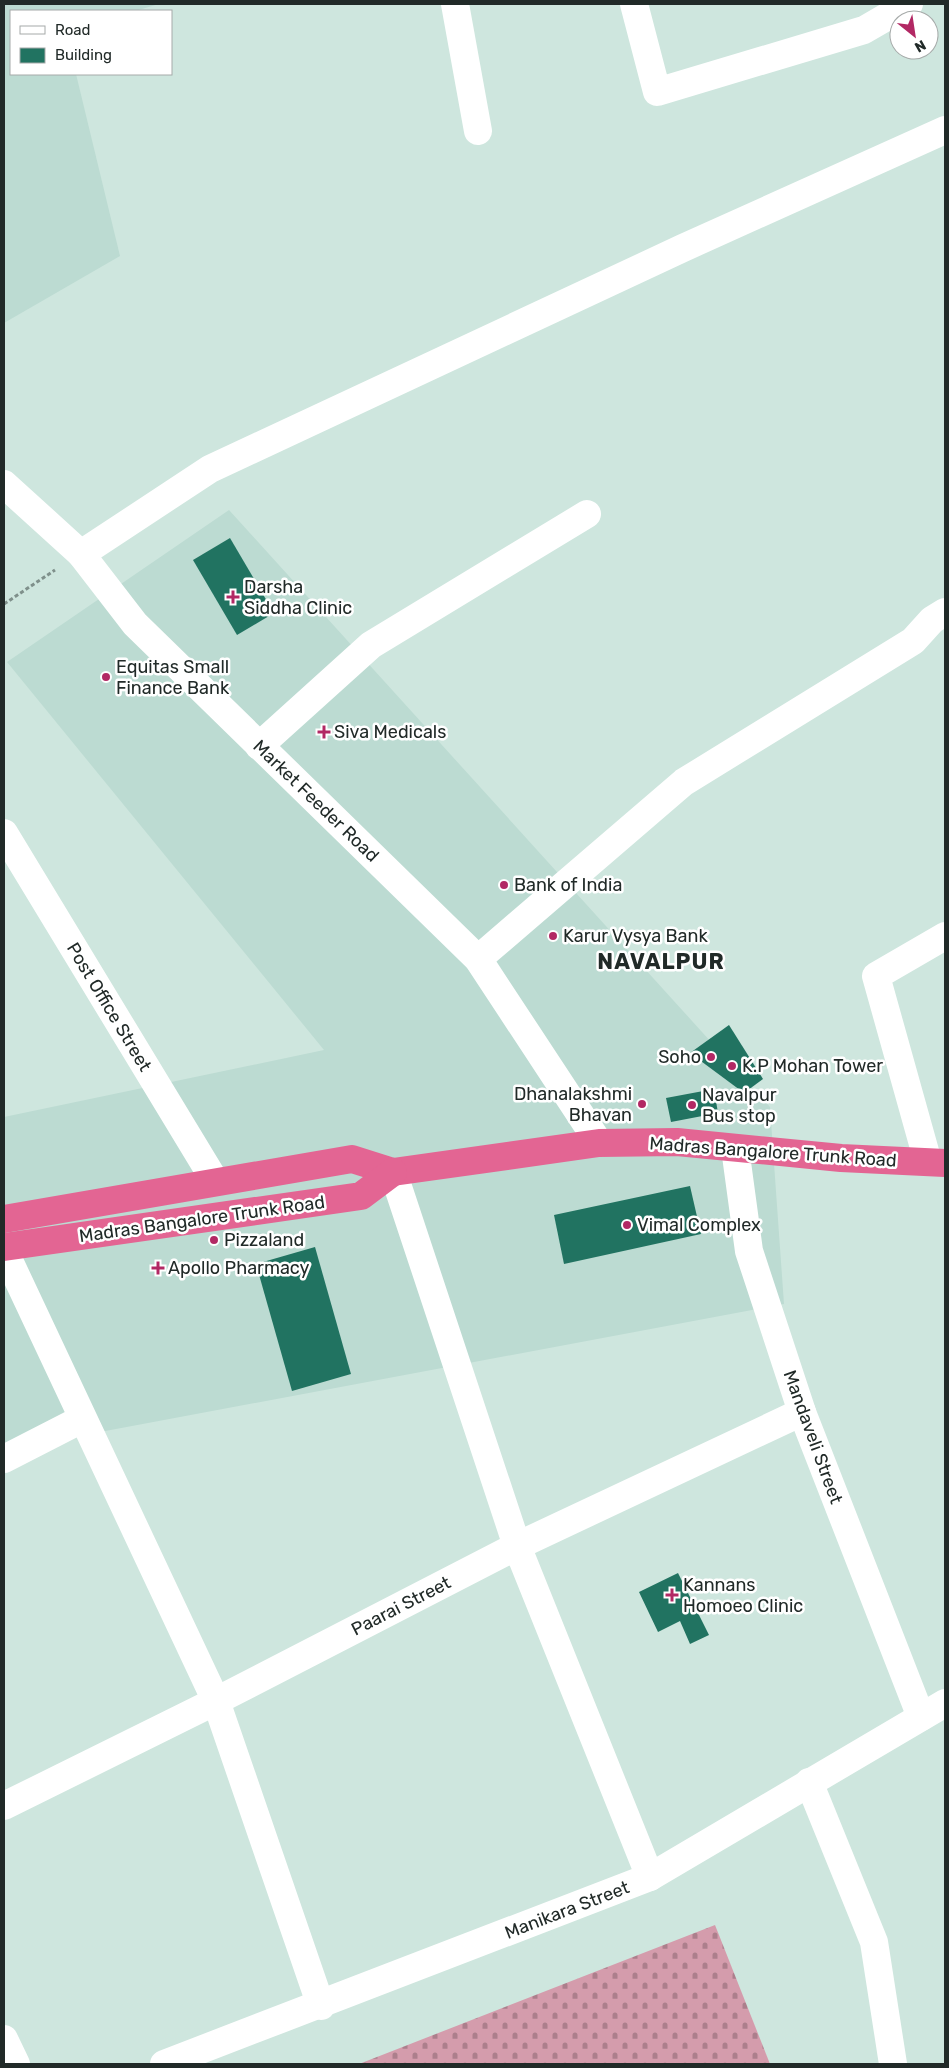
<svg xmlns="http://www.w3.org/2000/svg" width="949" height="2068" font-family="Rubik,sans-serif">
  <defs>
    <pattern id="cemetery-stones" width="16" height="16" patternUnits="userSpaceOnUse" patternTransform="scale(1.25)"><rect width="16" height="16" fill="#d49cac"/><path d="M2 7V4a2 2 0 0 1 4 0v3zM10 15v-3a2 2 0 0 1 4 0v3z" fill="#ac7f8c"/></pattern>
  </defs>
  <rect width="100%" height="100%" fill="#cee6de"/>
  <!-- built -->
  <g fill="#bcdbd2">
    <polygon points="4,4 159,4 135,11 11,11 11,74 76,74 120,256 4,323"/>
    <polygon points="229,510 770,1107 784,1304 4,1450 4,1117 324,1050 7,662"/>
  </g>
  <!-- cemetery -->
  <polygon fill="url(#cemetery-stones)" points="715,1925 770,2064 359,2064"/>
  <!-- building -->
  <g fill="#217361">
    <polygon points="230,538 274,613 237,635 193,560"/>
    <polygon points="729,1025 763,1079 744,1093 690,1053"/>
    <polygon points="714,1089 718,1113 671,1122 666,1098"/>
    <polygon points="690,1186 701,1234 564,1264 554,1215"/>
    <polygon points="315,1247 351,1374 292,1391 256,1264"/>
    <polygon points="678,1573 709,1635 690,1644 680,1621 658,1632 639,1592"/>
  </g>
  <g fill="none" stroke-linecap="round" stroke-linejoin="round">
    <!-- path -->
    <polyline stroke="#7f908b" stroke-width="3" stroke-dasharray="4 2.5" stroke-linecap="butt" points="4,604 55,570"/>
    <!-- minor -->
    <g stroke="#fff" stroke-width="28">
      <polyline points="455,4 478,131"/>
      <polyline points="634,4 657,92 864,30 909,4"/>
      <polyline points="4,484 81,554 135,624 478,959 599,1143"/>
      <polyline points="81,554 210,469 683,248 945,130"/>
      <polyline points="259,746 371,645 587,514"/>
      <polyline points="4,833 215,1181"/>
      <polyline points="478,959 684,782 913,641 932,620 945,612"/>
      <polyline points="735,1148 749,1251 802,1412 921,1717"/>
      <polyline points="928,1162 876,976 945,936"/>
      <polyline points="393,1172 517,1546 650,1877"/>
      <polyline points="4,1250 216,1701 321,2006"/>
      <polyline points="4,1459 82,1419"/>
      <polyline points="809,1782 874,1942 893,2064"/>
      <polyline points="4,1806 216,1701 517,1546 802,1412"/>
      <polyline points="4,2039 16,2064"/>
      <polyline points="164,2064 650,1877 945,1703"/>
    </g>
    <!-- highway -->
    <g stroke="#e36593" stroke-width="28">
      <polyline points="4,1219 352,1159 393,1172 599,1143 677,1142 841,1158 945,1163"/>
      <polyline points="4,1247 361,1196 393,1172"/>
    </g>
  </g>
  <!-- markers -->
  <g fill="#b22864" stroke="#fff" stroke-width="2">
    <path d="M230.5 589.5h5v5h5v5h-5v5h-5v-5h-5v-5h5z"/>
    <circle cx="106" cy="677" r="5"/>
    <path d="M321.5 724.5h5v5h5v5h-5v5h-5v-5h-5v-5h5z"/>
    <circle cx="504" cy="885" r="5"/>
    <circle cx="553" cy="936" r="5"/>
    <circle cx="711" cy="1057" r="5"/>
    <circle cx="732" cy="1066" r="5"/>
    <circle cx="642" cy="1104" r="5"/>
    <circle cx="692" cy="1105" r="5"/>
    <circle cx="627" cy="1225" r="5"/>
    <circle cx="214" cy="1240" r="5"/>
    <path d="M155.5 1260.5h5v5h5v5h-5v5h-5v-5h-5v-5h5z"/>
    <path d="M669.5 1587.5h5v5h5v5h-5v5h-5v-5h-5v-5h5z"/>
  </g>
  <g text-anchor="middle" stroke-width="5" stroke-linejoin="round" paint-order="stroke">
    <!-- poi labels -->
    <g font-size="18" fill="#212a28" stroke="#fff" text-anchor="start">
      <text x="244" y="593">Darsha<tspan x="244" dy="21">Siddha Clinic</tspan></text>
      <text x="116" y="673">Equitas Small<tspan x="116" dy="21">Finance Bank</tspan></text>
      <text x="334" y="738">Siva Medicals</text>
      <text x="514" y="891">Bank of India</text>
      <text x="563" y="942">Karur Vysya Bank</text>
      <text x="701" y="1063" text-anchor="end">Soho</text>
      <text x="742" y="1072">K.P Mohan Tower</text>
      <text x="632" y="1100" text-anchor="end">Dhanalakshmi<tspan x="632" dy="21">Bhavan</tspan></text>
      <text x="702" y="1101">Navalpur<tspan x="702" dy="21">Bus stop</tspan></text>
      <text x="637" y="1231">Vimal Complex</text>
      <text x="224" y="1246">Pizzaland</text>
      <text x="168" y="1274">Apollo Pharmacy</text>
      <text x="683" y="1591">Kannans<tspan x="683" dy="21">Homoeo Clinic</tspan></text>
    </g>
    <!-- street labels -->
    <g font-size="18" fill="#212a28" stroke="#fff">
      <text transform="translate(316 801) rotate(44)" y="6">Market Feeder Road</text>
      <text transform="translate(109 1007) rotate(59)" y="6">Post Office Street</text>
      <text transform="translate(773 1152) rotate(4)" y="6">Madras Bangalore Trunk Road</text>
      <text transform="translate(202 1219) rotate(-8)" y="6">Madras Bangalore Trunk Road</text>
      <text transform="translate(813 1437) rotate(70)" y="6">Mandaveli Street</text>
      <text transform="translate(401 1606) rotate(-27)" y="6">Paarai Street</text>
      <text transform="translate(567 1910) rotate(-21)" y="6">Manikara Street</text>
    </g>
    <!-- district labels -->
    <g font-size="22" font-weight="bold" letter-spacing="1" fill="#212a28" stroke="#fff">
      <text x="661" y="969">NAVALPUR</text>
    </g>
  </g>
  <!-- border -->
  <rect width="949" height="2068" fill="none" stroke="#212a28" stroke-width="10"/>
  <!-- legend -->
  <rect x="10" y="10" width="162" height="65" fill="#ffffff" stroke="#a6aaa9"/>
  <rect x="20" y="26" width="25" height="8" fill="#ffffff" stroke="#a6aaa9"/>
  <text x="55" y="35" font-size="15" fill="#212a28">Road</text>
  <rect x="20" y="48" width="25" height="15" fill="#217361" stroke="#a6aaa9"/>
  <text x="55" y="60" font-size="15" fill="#212a28">Building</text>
  <!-- north arrow -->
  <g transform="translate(914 35) rotate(150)"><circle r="24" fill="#ffffff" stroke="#a6aaa9"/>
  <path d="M0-4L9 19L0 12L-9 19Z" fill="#b22864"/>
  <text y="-8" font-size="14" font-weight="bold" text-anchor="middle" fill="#212a28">N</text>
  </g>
</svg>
